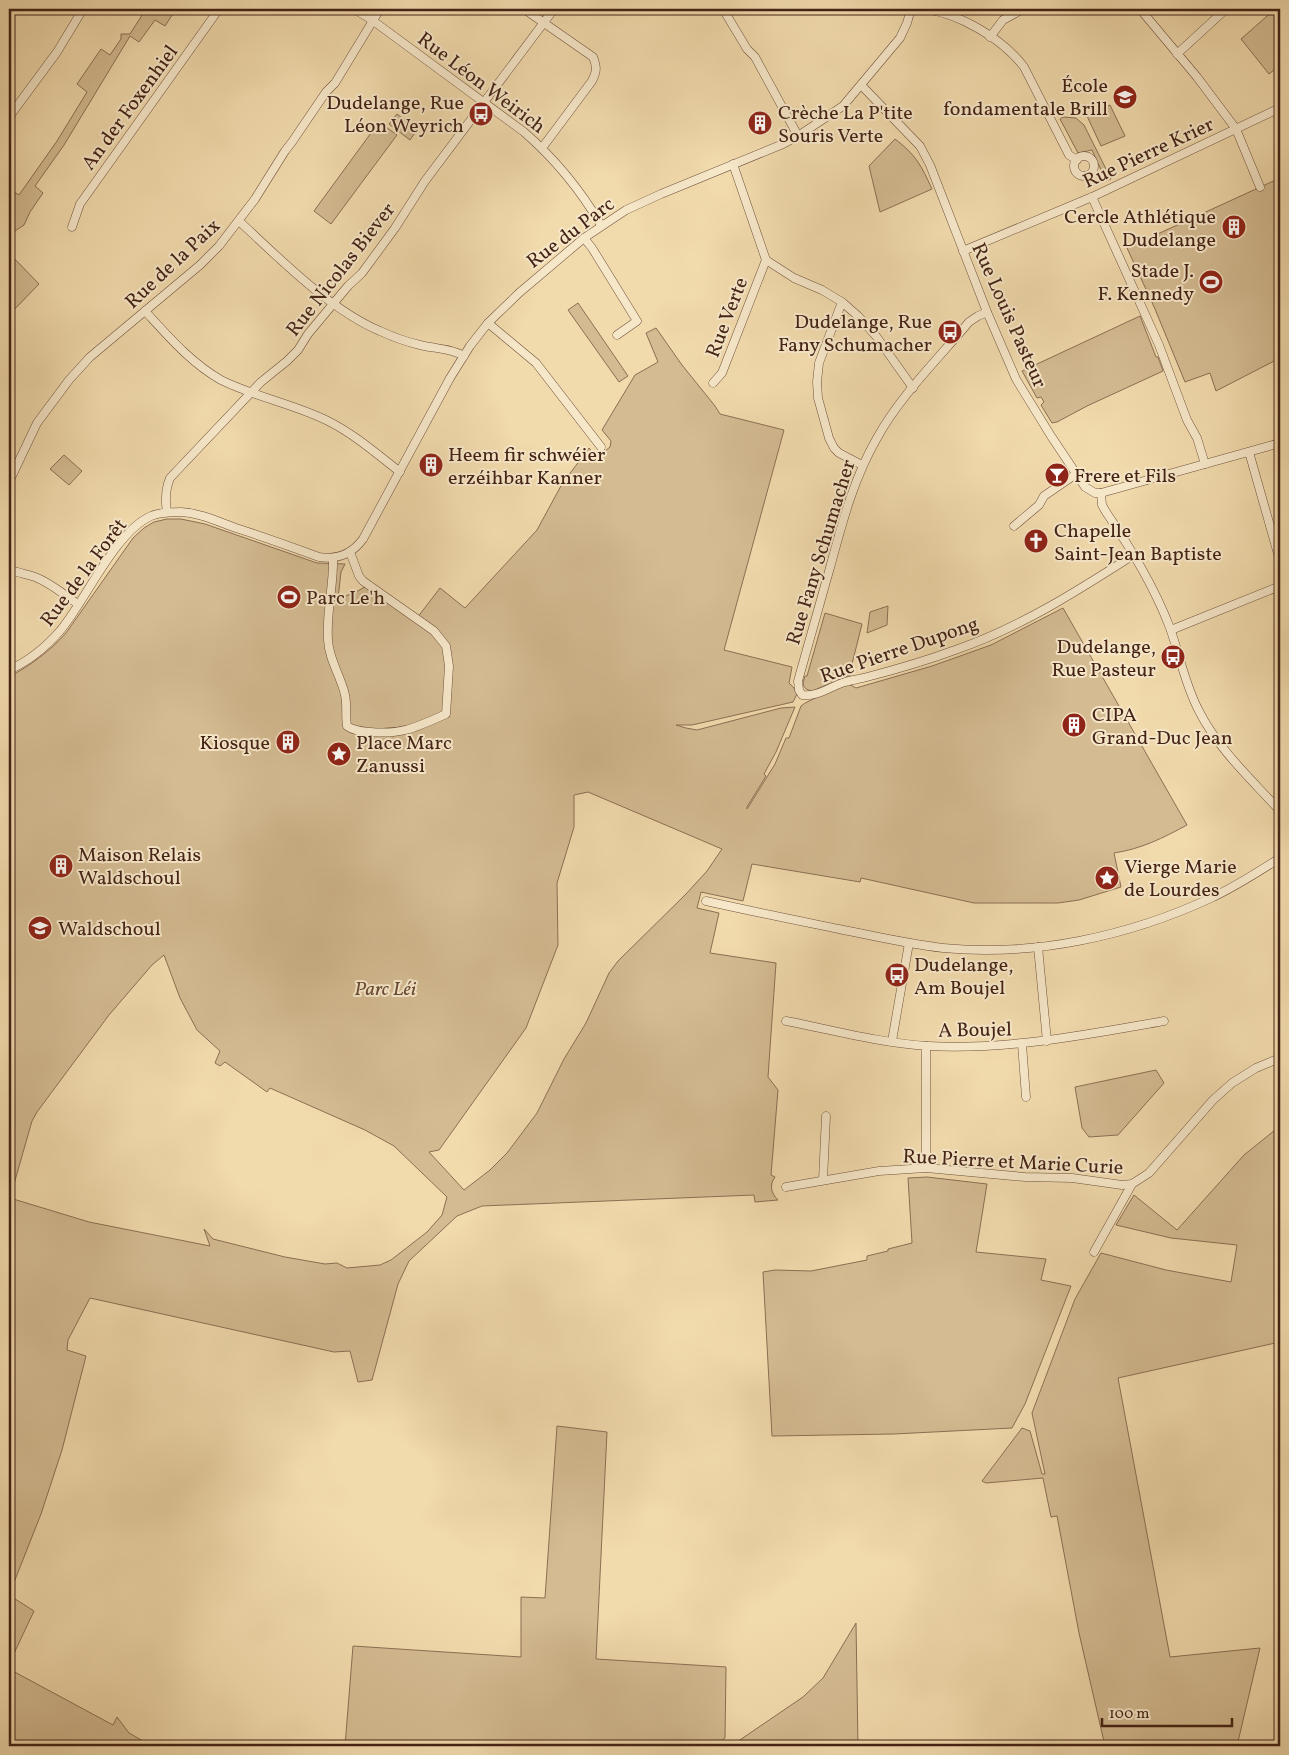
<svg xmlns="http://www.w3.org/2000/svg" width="1289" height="1755" font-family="Vollkorn,serif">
  <rect width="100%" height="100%" fill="#f1daac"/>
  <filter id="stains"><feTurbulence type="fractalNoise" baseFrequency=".004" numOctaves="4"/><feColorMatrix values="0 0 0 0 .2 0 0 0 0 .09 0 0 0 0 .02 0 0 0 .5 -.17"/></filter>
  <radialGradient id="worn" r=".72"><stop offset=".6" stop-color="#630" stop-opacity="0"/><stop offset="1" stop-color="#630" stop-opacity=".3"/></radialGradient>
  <!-- green -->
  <g fill="#d4bb92" stroke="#8c6f54" fill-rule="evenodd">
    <polygon points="143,9 176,9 165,26 155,20 139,42 130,36 64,145 35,186 43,193 30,212 24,225 9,235 9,192 11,190 19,195 57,141 87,92 77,84 101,49 110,55 121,39 121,34 130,34 144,12 142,10"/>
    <polygon points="1275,9 1280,9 1280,65 1269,74 1241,39"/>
    <polygon points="1110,105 1125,136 1101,146 1087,116"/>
    <polygon points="397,114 417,130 410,140 389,124"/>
    <polygon points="1063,117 1076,118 1084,125 1111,179 1106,181 1092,150 1078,153 1060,119"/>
    <polygon points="379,122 397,135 331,224 314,211"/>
    <path d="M895,139C916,155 921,165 932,189L880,212L869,166Z"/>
    <polygon points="1280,178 1280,358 1216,391 1210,373 1185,382 1155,309 1127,248"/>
    <polygon points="9,253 39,284 9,315"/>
    <polygon points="578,303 628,376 619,382 568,310"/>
    <polygon points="1140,316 1156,357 1158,357 1163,371 1087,406 1057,422 1052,423 1041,405 1044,402 1041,397 1037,398 1022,371"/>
    <path d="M656,328L682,365L715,406L720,414L784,430L724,650L792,667L789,683L794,688L797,694L793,702L692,725H676L686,728L697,730L781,708L795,707L776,752L764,774L766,776L747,807V809L775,764L786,738H789L801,706L805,703L847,683L856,688L932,666L991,645L1063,608L1187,825C1163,838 1141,849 1114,853L1121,887L1079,900L1058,903H974L861,878L860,882L752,864L743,901L701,892L697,908L719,913L710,953L776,963L768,1077L778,1090L771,1175L775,1177C769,1185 771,1193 778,1200L755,1202L754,1195L482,1206L457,1216L409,1261L398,1284L372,1380L358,1382L350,1351L334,1352L90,1298L68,1340L67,1350L86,1356L62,1450L41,1514L9,1595L34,1611L9,1664V677C31,665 49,652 66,633L133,538L144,528L154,522L167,519H181L205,524L317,563L345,564L341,572L338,599L356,592L368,585L417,618L440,588L465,608L537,530L562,484L589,448L594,454L600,455L610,447L611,441L602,430L635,375L658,362L646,333ZM588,792L722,849L707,871L686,894L618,961L609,973L586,1023L564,1059L537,1113L507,1153L490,1170L464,1190L429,1152L439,1150L526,1028L558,945L557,883L574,827V795ZM164,955L180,998L197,1030L220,1051L215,1063L220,1066L225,1062L267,1092L270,1088L365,1130L394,1146L447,1197L442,1215L427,1232L391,1260L380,1265L347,1268L337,1263L325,1264L285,1257L213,1239L204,1229L210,1246L89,1222L10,1198L32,1121L37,1112L109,1015L152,965Z"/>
    <polygon points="64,455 82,471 69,485 50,469"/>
    <polygon points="888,606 887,625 867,633 870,612"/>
    <path d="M825,613L862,624L850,672L853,674L812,691C802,689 802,684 805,676H807Z"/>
    <polygon points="1156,1070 1164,1083 1118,1135 1089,1137 1082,1128 1075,1087"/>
    <polygon points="1280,1126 1280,1342 1118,1378 1170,1657 1260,1648 1237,1746 1105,1746 1079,1633 1057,1516 1051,1517 1043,1478 986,1483 982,1481 1022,1428 1030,1431 1042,1474 1045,1474 1032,1413 1075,1299 1101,1253 1166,1270 1231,1282 1237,1245 1171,1238 1116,1225 1134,1195 1177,1230 1244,1155"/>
    <polygon points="927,1177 987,1184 976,1252 1046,1259 1041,1280 1071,1286 1025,1404 1012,1428 894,1434 772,1436 763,1272 775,1270 811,1271 867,1260 867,1256 888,1251 888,1249 912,1243 908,1178"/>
    <polygon points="557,1426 607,1432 596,1659 726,1667 725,1738 714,1746 345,1746 353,1646 521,1657 521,1597 545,1598"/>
    <polygon points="856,1623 858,1746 731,1746 803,1697 823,1678"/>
    <polygon points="9,1669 113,1725 117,1717 129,1733 152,1746 9,1746"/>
  </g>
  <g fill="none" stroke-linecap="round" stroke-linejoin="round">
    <defs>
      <g id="street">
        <path d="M354,9L372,20L524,132C554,158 581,191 601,225"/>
        <path d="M524,9L593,57C597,67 597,71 592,81L542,148"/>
        <polyline points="723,9 747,49 755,57 798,136"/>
        <path d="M924,9C959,13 1003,39 1024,67L1069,155L1077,160"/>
        <polyline points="1140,9 1197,77 1236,129 1260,187"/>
        <polyline points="990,37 1003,20 1023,9"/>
        <polyline points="1177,54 1226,9"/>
        <polyline points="861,85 920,146 930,165 987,312 1016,379 1051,436 1085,487 1095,493 1101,493 1280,443"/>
        <polyline points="9,117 57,52 83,9"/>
        <circle cx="1084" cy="166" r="10"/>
        <polyline points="733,164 766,260 794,278 822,290 842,302 858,316 876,336 913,388"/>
        <polyline points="1092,197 1159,345 1187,420 1197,438 1205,464"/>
        <path d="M239,221C279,258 330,310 380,331C393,337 407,342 420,345C436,349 450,348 464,356"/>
        <polyline points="72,227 80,204 219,9"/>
        <polyline points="584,238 592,248 637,321 617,335"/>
        <polyline points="963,251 1092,197 1280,108"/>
        <polyline points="842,302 819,363 817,382 818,398 829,438 834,448 839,453 862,465"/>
        <path d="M145,311C168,336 191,363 221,380C255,397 294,404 328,421C354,434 377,454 400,472"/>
        <path d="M987,312L978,316L969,322C938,359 900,396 877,438C854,478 843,520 831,564C820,603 809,642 798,681L799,690L802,695C818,697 831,686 845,682C852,680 860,679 867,677C898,669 928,660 958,649C1021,627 1079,590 1135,554"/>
        <polyline points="488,323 536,363 601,447"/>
        <polyline points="713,383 722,373 766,260"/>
        <polyline points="1249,452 1280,561"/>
        <polyline points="9,482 37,423 69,380 90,357 200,265 219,246 255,199 285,151 292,142 326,92 335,83 380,9"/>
        <path d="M1101,493L1102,505L1106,512C1131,549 1154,586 1170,628C1180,656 1185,685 1199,711C1218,749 1252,780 1280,811"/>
        <path d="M167,512C165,500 165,490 170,478L261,382L287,361L298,350L308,334L348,286L362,273L395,228L425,181L554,9"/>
        <polyline points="1014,526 1039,505 1044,496 1076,474"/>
        <path d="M333,558C334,585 326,612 328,640C329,659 339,673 344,691C348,703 345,714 347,726C354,731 361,731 370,732C402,735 417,727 446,714L449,666L446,646L434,631L363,581L359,576L350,552"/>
        <path d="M9,569C18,573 26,574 35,577C51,583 64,595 78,604"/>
        <polyline points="1171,630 1280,586"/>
        <path d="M9,670C29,661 45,648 60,631C86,600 115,532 151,516C160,512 172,512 181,512C200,513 219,522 236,528C264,537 292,547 319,557C338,560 352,554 363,539L450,378L470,346L488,323L519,293L584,238L626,210L661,194L783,144L798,136L843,106L900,38L907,23L911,9"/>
        <path d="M706,901C750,911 795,920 839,929C874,936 908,944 943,948C1034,957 1129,936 1211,898C1235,887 1258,872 1280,858"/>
        <polyline points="1038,947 1047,1041"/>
        <path d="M786,1021C832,1030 880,1043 928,1046C1008,1050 1085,1035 1164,1021"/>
        <polyline points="892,1041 909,943"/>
        <polyline points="1022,1044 1026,1097"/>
        <polyline points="926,1046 926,1168"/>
        <polyline points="823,1180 826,1116"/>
        <polyline points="786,1187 879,1171 926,1168 1025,1177 1072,1178 1122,1185 1132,1184 1149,1173 1213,1100 1232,1083 1256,1068 1280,1058"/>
        <polyline points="1094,1252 1132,1184"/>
      </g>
    </defs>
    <!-- street casing -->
    <use href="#street" stroke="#6f513c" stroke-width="9"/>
    <!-- street -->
    <use href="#street" stroke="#f6e7c9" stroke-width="8"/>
  </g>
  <!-- icons -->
  <defs>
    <symbol id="school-disc" viewBox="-11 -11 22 22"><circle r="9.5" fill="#8f2418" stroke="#f6e7c9"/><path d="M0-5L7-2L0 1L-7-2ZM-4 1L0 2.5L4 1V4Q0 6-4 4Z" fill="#fff"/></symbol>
    <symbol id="bus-disc" viewBox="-11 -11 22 22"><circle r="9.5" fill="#8f2418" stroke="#f6e7c9"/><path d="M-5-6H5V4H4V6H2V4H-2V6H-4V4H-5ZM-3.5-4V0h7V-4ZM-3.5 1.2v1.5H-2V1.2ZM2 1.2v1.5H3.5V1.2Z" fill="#fff"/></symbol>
    <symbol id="building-disc" viewBox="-11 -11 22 22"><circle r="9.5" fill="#8f2418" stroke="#f6e7c9"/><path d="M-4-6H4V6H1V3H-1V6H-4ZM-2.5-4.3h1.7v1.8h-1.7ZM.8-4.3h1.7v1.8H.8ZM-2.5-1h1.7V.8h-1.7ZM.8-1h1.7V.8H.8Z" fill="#fff"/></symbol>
    <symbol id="stadium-disc" viewBox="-11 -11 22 22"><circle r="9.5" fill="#8f2418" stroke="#f6e7c9"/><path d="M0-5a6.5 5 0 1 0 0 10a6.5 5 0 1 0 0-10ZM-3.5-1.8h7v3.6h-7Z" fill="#fff"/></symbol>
    <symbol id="bar-disc" viewBox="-11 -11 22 22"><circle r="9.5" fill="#8f2418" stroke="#f6e7c9"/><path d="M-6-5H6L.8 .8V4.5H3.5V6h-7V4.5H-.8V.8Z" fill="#fff"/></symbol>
    <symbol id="church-disc" viewBox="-11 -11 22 22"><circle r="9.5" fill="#8f2418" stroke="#f6e7c9"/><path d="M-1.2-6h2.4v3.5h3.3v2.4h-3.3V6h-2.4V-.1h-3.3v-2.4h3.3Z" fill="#fff"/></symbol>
    <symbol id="sight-disc" viewBox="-11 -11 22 22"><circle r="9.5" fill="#8f2418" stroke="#f6e7c9"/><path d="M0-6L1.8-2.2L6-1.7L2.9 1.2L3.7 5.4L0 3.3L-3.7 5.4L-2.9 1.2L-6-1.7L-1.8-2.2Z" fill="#fff"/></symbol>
  </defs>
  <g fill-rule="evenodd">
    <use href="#school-disc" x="1111" y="83" width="28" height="28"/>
    <use href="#bus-disc" x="467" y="100" width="28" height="28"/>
    <use href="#building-disc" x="746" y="109" width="28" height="28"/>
    <use href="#building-disc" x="1220" y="213" width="28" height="28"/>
    <use href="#stadium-disc" x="1197" y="268" width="28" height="28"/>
    <use href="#bus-disc" x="936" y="318" width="28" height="28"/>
    <use href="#building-disc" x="417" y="451" width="28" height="28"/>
    <use href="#bar-disc" x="1043" y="461" width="28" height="28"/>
    <use href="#church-disc" x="1022" y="527" width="28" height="28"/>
    <use href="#stadium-disc" x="275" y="583" width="28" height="28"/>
    <use href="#bus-disc" x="1159" y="643" width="28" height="28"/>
    <use href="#building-disc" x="1060" y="711" width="28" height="28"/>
    <use href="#building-disc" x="274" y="728" width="28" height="28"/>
    <use href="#sight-disc" x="325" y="740" width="28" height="28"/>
    <use href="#building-disc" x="47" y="852" width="28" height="28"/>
    <use href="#sight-disc" x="1093" y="864" width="28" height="28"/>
    <use href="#school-disc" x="26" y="914" width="28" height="28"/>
    <use href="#bus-disc" x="883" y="961" width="28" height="28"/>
  </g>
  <g text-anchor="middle" stroke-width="4" stroke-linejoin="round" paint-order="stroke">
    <!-- street labels -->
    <g font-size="20" fill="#442316" stroke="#f6e7c9">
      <text transform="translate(482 82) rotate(37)" y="7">Rue Léon Weirich</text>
      <text transform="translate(129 107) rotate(-54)" y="7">An der Foxenhiel</text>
      <text transform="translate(1148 152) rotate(-25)" y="7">Rue Pierre Krier</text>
      <text transform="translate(570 232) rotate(-37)" y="7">Rue du Parc</text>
      <text transform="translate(172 263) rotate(-43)" y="7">Rue de la Paix</text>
      <text transform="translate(340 269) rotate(-52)" y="7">Rue Nicolas Biever</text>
      <text transform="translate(1010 315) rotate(66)" y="7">Rue Louis Pasteur</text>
      <text transform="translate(726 317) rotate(-69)" y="7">Rue Verte</text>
      <text transform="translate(820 552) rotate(-73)" y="7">Rue Fany Schumacher</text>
      <text transform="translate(83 572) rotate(-53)" y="7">Rue de la Forêt</text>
      <text transform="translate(899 649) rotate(-19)" y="7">Rue Pierre Dupong</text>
      <text transform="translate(975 1029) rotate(-1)" y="7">A Boujel</text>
      <text transform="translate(1013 1161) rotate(3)" y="7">Rue Pierre et Marie Curie</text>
    </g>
    <!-- poi labels -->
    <g font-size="20" fill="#442316" stroke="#f6e7c9" text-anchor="start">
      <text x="1108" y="92" text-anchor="end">École<tspan x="1108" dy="23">fondamentale Brill</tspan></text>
      <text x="464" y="109" text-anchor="end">Dudelange, Rue<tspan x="464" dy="23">Léon Weyrich</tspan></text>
      <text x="778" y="119">Crèche La P'tite<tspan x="778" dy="23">Souris Verte</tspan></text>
      <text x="1216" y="223" text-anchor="end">Cercle Athlétique<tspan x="1216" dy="23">Dudelange</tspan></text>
      <text x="1194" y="277" text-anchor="end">Stade J.<tspan x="1194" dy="23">F. Kennedy</tspan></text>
      <text x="932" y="328" text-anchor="end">Dudelange, Rue<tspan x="932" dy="23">Fany Schumacher</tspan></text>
      <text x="448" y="461">Heem fir schwéier<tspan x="448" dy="23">erzéihbar Kanner</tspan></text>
      <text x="1074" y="482">Frere et Fils</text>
      <text x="1054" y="537">Chapelle<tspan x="1054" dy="23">Saint-Jean Baptiste</tspan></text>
      <text x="306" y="604">Parc Le'h</text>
      <text x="1156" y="653" text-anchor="end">Dudelange,<tspan x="1156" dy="23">Rue Pasteur</tspan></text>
      <text x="1092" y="721">CIPA<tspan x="1092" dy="23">Grand-Duc Jean</tspan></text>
      <text x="270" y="749" text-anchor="end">Kiosque</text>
      <text x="356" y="749">Place Marc<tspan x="356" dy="23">Zanussi</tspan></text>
      <text x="78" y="861">Maison Relais<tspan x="78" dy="23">Waldschoul</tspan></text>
      <text x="1124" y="873">Vierge Marie<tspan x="1124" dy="23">de Lourdes</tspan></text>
      <text x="58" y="935">Waldschoul</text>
      <text x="914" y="971">Dudelange,<tspan x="914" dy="23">Am Boujel</tspan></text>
    </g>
    <!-- park labels -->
    <g font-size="20" font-style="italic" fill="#684935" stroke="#f6e7c9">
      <text x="385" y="995">Parc Léi</text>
    </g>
  </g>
  <!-- margin -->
  <rect width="1289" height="1755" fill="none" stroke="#f1daac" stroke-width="30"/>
  <rect x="10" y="10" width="1269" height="1735" fill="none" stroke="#442316" stroke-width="2.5"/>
  <rect x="15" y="15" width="1259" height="1725" fill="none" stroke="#442316"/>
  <!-- scale -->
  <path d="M1102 1718v8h130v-8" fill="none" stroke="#442316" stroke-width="2.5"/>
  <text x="1109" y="1718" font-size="15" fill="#442316" stroke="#f6e7c9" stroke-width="4" paint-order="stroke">100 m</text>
  <rect width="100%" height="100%" filter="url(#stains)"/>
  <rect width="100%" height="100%" fill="url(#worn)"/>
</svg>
